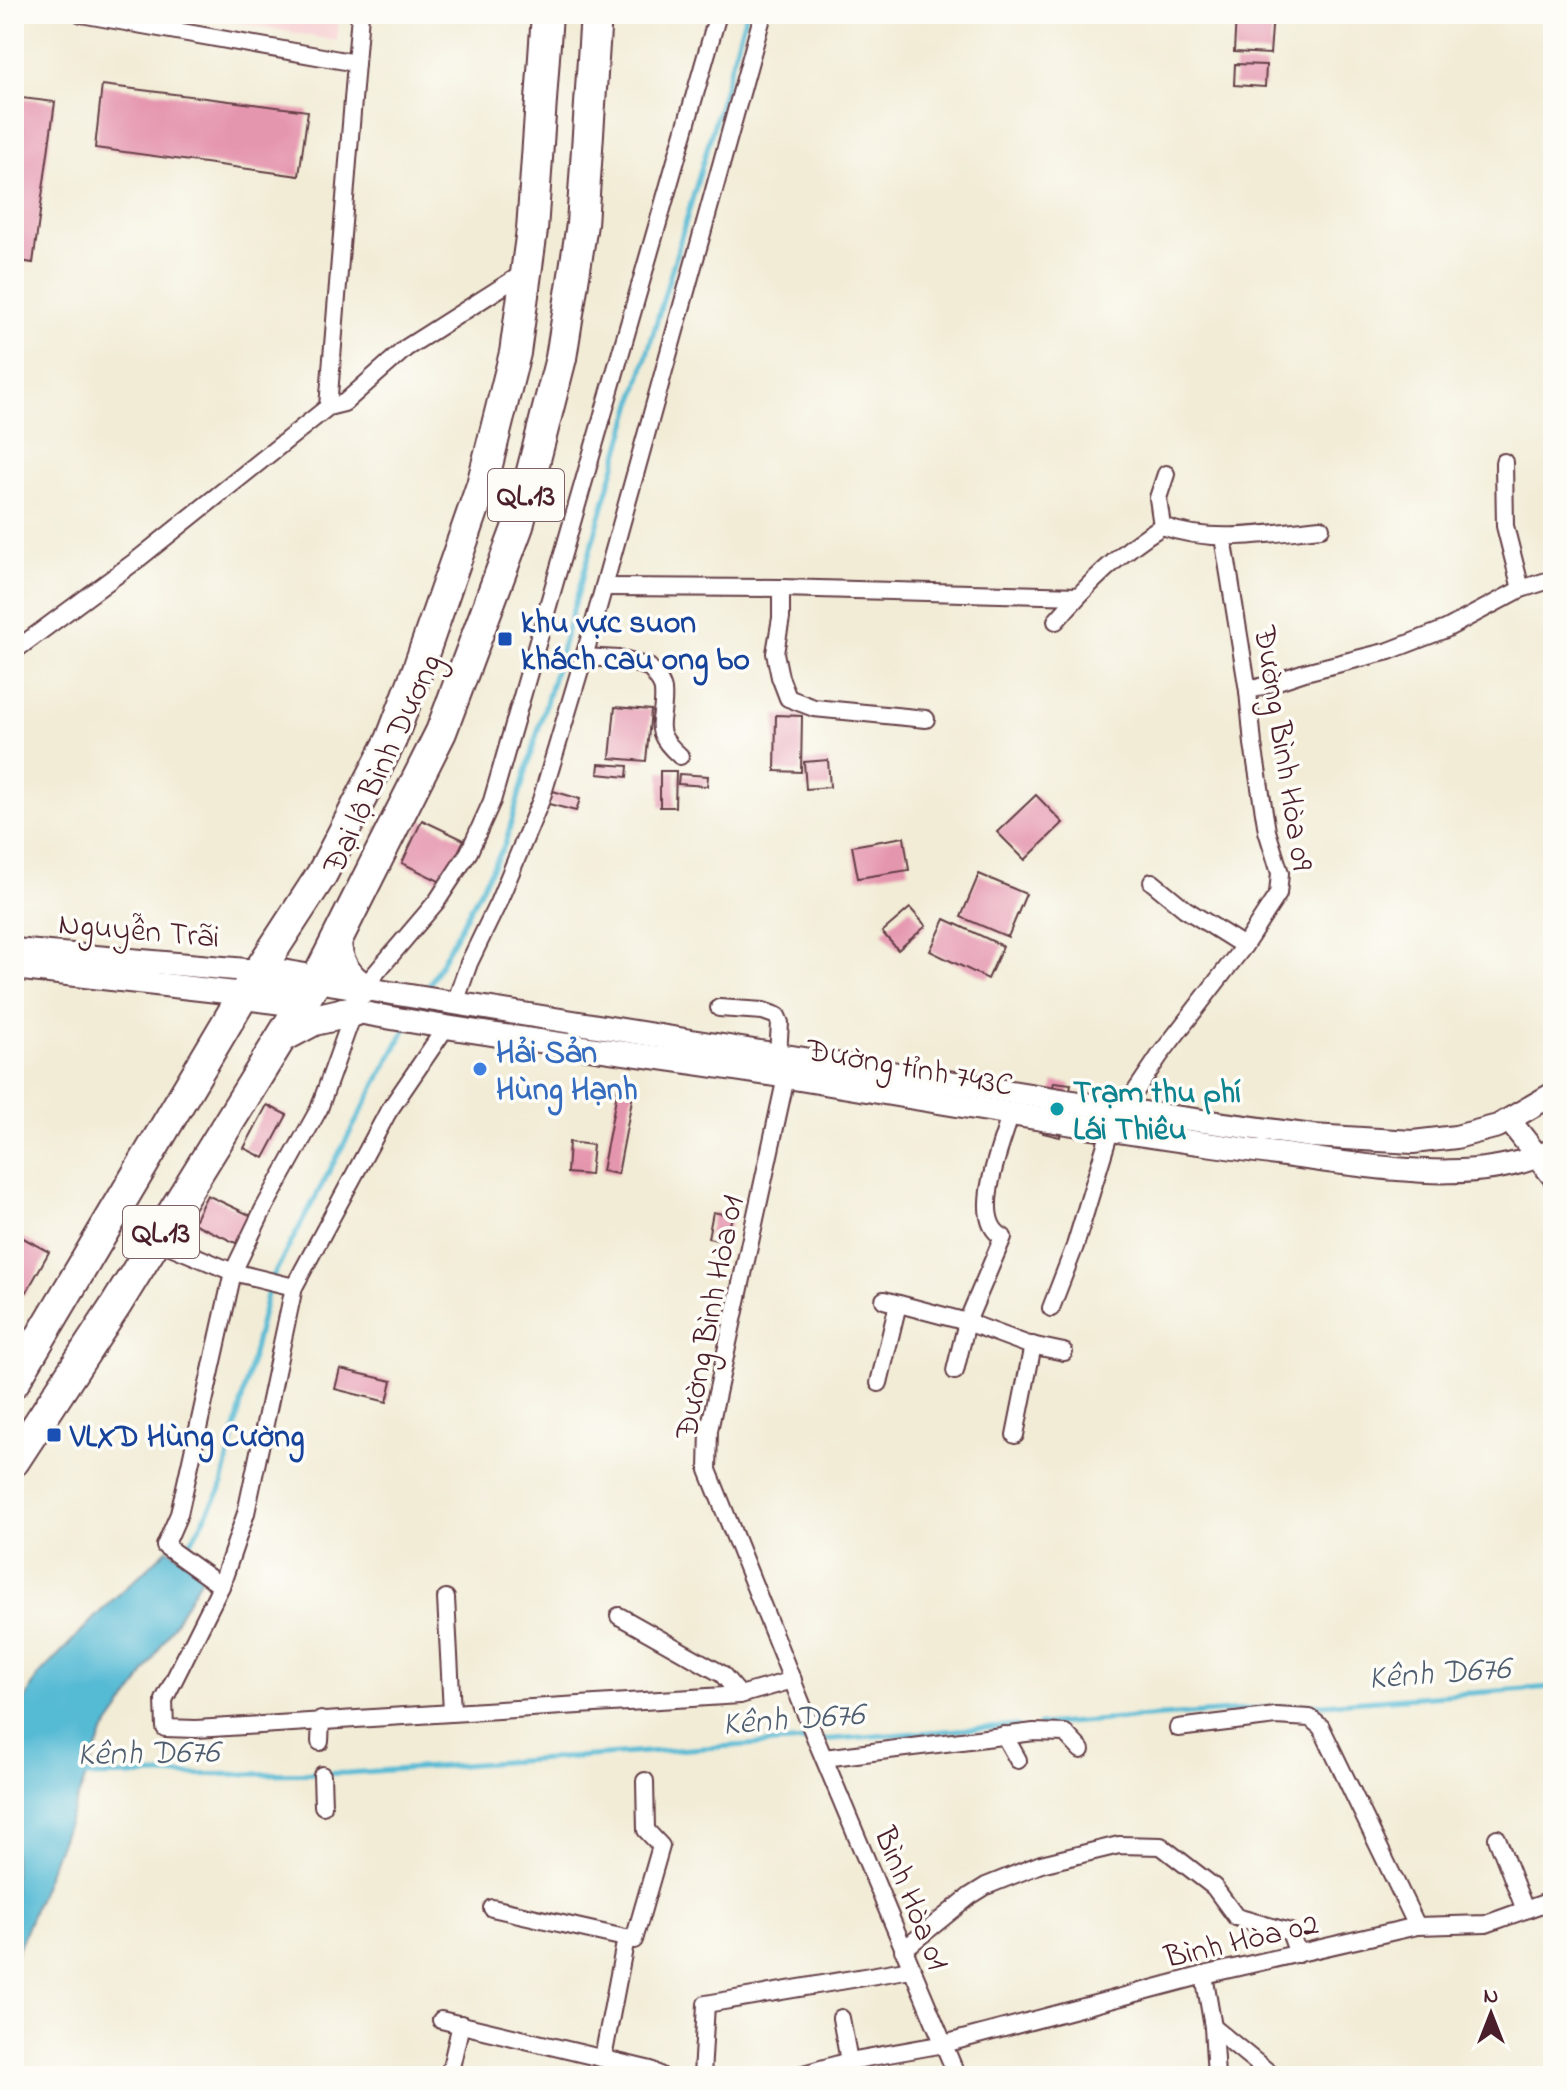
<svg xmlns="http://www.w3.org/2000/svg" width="1567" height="2090" font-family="'Indie Flower',sans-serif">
  <rect width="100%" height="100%" fill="#fdfcf7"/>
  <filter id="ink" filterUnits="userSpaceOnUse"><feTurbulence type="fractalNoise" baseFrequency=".0125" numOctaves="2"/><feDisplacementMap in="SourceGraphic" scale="16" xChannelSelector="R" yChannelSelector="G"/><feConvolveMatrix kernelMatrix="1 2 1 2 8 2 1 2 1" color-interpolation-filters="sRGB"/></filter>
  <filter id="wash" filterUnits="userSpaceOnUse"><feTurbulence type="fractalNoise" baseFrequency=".006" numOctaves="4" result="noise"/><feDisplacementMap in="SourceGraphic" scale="32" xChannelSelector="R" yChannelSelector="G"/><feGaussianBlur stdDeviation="1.8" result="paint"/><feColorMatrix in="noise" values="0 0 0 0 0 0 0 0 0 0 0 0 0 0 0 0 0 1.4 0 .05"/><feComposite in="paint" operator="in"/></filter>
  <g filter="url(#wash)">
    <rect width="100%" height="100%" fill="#f2ecd6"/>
    <!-- built -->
    <polygon fill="#f7cfd2" points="195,14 339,14 337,41"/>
    <!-- water -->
    <polygon fill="#55bad4" stroke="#506c80" stroke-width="2" points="168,1549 205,1571 137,1686 103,1734 14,1960 14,1721 37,1677 102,1610"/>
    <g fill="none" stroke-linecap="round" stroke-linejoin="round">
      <!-- stream -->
      <g stroke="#55bad4" stroke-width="5">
        <polyline points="426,991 505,844 746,14"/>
        <polyline points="183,1556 221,1489 270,1282 406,1028"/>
        <polyline points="1039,1725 1553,1687"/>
        <polyline points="80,1776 348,1773 1017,1726"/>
      </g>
    </g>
    <g id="blocks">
      <!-- building -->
      <g fill="#e596af">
        <polygon points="1236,14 1273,14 1270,54 1234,52"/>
        <polygon points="1235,64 1266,65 1265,87 1234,85"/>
        <polygon points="102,85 308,111 299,176 95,148"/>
        <polygon points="14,97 55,102 33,263 14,260"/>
        <polygon points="615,707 651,710 646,761 610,758"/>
        <polygon points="776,715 802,716 801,772 775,771"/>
        <polygon points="828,760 830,787 806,789 804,762"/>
        <polygon points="599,764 628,766 627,777 598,774"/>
        <polygon points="660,771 676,771 675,807 660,807"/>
        <polygon points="679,774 708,776 707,786 678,784"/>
        <polygon points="553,791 580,799 576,811 549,804"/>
        <polygon points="1036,795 1063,823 1025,860 997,832"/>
        <polygon points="422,820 464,840 443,883 402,863"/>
        <polygon points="904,837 909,870 858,878 852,846"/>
        <polygon points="979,874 1026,894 1008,937 961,917"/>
        <polygon points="910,908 926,926 898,950 882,932"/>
        <polygon points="945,919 1003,946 988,979 930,951"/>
        <polygon points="1054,1082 1071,1084 1060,1137 1043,1133"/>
        <polygon points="618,1087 634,1089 618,1174 602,1171"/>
        <polygon points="267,1105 287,1115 264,1158 244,1148"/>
        <polygon points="569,1142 593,1145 590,1175 567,1173"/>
        <polygon points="207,1195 256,1218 242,1246 193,1223"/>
        <polygon points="713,1212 732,1216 726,1242 708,1238"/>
        <polygon points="14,1233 49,1252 25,1295 14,1290"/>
        <polygon points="340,1369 392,1381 387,1402 335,1389"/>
      </g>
    </g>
  </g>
  <g filter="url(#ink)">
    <use href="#blocks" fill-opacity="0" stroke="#633e45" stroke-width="2"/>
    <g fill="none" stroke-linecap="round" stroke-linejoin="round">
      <defs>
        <g id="street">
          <polyline points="81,14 356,63"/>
          <polyline points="328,407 360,14"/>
          <polyline points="1504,462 1505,526 1521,589"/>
          <polyline points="1162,526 1158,498 1166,474"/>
          <polyline points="604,587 781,588 781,618 775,653 780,677 788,698 814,708 926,719"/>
          <polyline points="781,588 1078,596"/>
          <path d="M1056,621C1088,584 1120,552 1162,526C1213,545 1268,533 1321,528"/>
          <polyline points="14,651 137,560 328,407 344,403 406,348 527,271"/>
          <path d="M583,657L619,659L649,667C654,674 662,682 663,690C666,723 648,728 680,756"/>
          <polyline points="1248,691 1305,672 1389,651 1446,629 1521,589 1553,579"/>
          <polyline points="1152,882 1185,909 1244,946"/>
          <polyline points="363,988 437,901 469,852 492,801 718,14"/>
          <polyline points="455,1003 469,963 498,903 541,800 591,633 763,14"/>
          <polyline points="719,1008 763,1011 777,1016 780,1023 778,1054"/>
          <polyline points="446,1027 388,1112 294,1287 246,1513 221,1586 164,1700 165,1728 196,1729 740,1695 793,1680"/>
          <polyline points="786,1077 709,1430 708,1470 817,1742 957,2076"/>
          <polyline points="1123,1110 1160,1055 1244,946 1278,894 1280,873 1267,831 1253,744 1248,691 1223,537"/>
          <path d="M1010,1116C1002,1144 969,1220 1003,1237L967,1322L1026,1344L1064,1352"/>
          <polyline points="156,1240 233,1272 294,1287"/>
          <polyline points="884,1300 967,1322 955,1371"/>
          <polyline points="1051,1308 1075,1246 1110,1131"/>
          <polyline points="879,1383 898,1304"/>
          <polyline points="1015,1435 1033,1345"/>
          <polyline points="221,1586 165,1546 179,1514 233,1272 263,1210 319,1109 354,1011"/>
          <polyline points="446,1598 452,1712"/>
          <polyline points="619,1616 722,1674 740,1695"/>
          <polyline points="1178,1728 1276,1716 1310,1718 1321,1727 1417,1926"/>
          <polyline points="1004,1735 1018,1760"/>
          <polyline points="320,1742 321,1720"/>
          <polyline points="824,1758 1034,1732 1065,1733 1081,1750"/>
          <polyline points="322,1775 323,1806"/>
          <polyline points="1497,1838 1525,1910"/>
          <polyline points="492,1908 634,1940 661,1846 646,1830 645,1781"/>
          <polyline points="903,1950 970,1896 986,1886 1041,1864 1119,1845 1161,1846 1214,1887 1236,1917 1290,1932 1298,1954"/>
          <polyline points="1204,1975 1213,2027 1216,2076"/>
          <polyline points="841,2018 849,2061"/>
          <polyline points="441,2020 651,2070 661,2076"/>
          <polyline points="1213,2027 1273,2076"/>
          <polyline points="603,2058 626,1938"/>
          <polyline points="449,2076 461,2024"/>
          <polyline points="702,2076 706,2004 911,1969"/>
          <polyline points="796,2076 849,2061 944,2044 1204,1975 1417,1926 1486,1924 1553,1900"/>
        </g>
        <g id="secondary">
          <polyline points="14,950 258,971"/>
          <polyline points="14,968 244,994"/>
          <polyline points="316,981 1123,1110 1312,1136 1413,1142 1456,1137 1498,1126 1553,1094"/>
          <path d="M342,1009C489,1037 639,1053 787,1077C929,1100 1070,1125 1213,1145C1253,1151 1294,1156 1335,1162C1407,1171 1485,1182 1553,1150"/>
          <polyline points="1509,1120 1553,1176"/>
        </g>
        <g id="highway">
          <path d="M336,942C337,963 346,977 363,988"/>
          <polyline points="258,971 316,981"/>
          <polyline points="244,994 304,1002"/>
          <polyline points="282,1037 314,1020 354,1011"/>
          <polyline points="14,1382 244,994 322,874 391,740 418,669 482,485 515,353 532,230 547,14"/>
          <polyline points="14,1461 116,1305 316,981 441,732 518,526 561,358 582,224 596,14"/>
        </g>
      </defs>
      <!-- street casing -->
      <use href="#street" stroke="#633e45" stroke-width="20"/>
      <!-- secondary casing -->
      <use href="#secondary" stroke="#633e45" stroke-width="26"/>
      <!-- highway casing -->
      <use href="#highway" stroke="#633e45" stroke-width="34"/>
      <!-- street -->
      <use href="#street" stroke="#fff" stroke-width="16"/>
      <!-- secondary -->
      <use href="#secondary" stroke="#fff" stroke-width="22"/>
      <!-- highway -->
      <use href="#highway" stroke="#fff" stroke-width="30"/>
    </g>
  </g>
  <!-- markers -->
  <g fill="#1a4fb4" stroke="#fdfcf7" stroke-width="3">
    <rect x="497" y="631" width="16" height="16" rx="4"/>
    <rect x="46" y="1427" width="16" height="16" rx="4"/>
  </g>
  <circle fill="#3f7fe0" stroke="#fdfcf7" stroke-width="3" cx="480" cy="1069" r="8"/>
  <circle fill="#0f9aa8" stroke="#fdfcf7" stroke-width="3" cx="1057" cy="1109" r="8"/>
  <g text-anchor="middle" stroke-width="7" stroke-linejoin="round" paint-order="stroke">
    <!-- shield labels -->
    <g fill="#fdfcf7" stroke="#806168" stroke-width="2">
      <rect x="488" y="469" width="76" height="52" rx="6"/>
      <rect x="123" y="1206" width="76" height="52" rx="6"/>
    </g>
    <g font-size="30" font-weight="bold" fill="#4a1f2b">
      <text x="526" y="505">QL.13</text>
      <text x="161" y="1242">QL.13</text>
    </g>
    <!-- transit labels -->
    <g font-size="32" font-weight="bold" fill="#164399" stroke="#fdfcf7" text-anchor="start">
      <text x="521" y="632">khu vực suon<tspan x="521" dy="37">khách cau ong bo</tspan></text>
      <text x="70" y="1446">VLXD Hùng Cường</text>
    </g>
    <!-- street labels -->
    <g font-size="32" fill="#4a1f2b" stroke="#fdfcf7">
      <text transform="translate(1285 748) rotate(81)" y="11">Đường Bình Hòa 09</text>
      <text transform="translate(381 763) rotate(-65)" y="11">Đại lộ Bình Dương</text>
      <text transform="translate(139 929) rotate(5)" y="11">Nguyễn Trãi</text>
      <text transform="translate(910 1066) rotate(10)" y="11">Đường tỉnh 743C</text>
      <text transform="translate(708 1317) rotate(-79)" y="11">Đường Bình Hòa 01</text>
      <text transform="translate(913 1898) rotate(68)" y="11">Bình Hòa 01</text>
      <text transform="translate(1241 1939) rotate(-13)" y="11">Bình Hòa 02</text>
    </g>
    <!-- shop labels -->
    <g font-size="32" font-weight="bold" fill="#366cbe" stroke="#fdfcf7" text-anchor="start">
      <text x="496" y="1062">Hải Sản<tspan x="496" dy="37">Hùng Hạnh</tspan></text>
    </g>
    <!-- culture labels -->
    <g font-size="32" font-weight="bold" fill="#0d838f" stroke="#fdfcf7" text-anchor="start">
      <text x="1073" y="1102">Trạm thu phí<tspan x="1073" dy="37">Lái Thiêu</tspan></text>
    </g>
    <!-- water labels -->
    <g font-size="34" font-style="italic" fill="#4e5d6f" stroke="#fdfcf7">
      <text transform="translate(1439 1671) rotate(-4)" y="12">Kênh D676</text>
      <text transform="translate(793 1717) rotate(-4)" y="12">Kênh D676</text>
      <text transform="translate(148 1751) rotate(-1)" y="12">Kênh D676</text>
    </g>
  </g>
  <!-- margin -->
  <rect width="1567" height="2090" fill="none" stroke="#fdfcf7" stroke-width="48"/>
  <!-- north arrow -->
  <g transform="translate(1491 2014)" stroke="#fdfcf7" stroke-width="6" paint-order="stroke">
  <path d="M0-6L14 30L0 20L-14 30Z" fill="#4a1f2b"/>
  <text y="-12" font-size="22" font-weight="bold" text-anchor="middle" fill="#4a1f2b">N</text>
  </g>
</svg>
